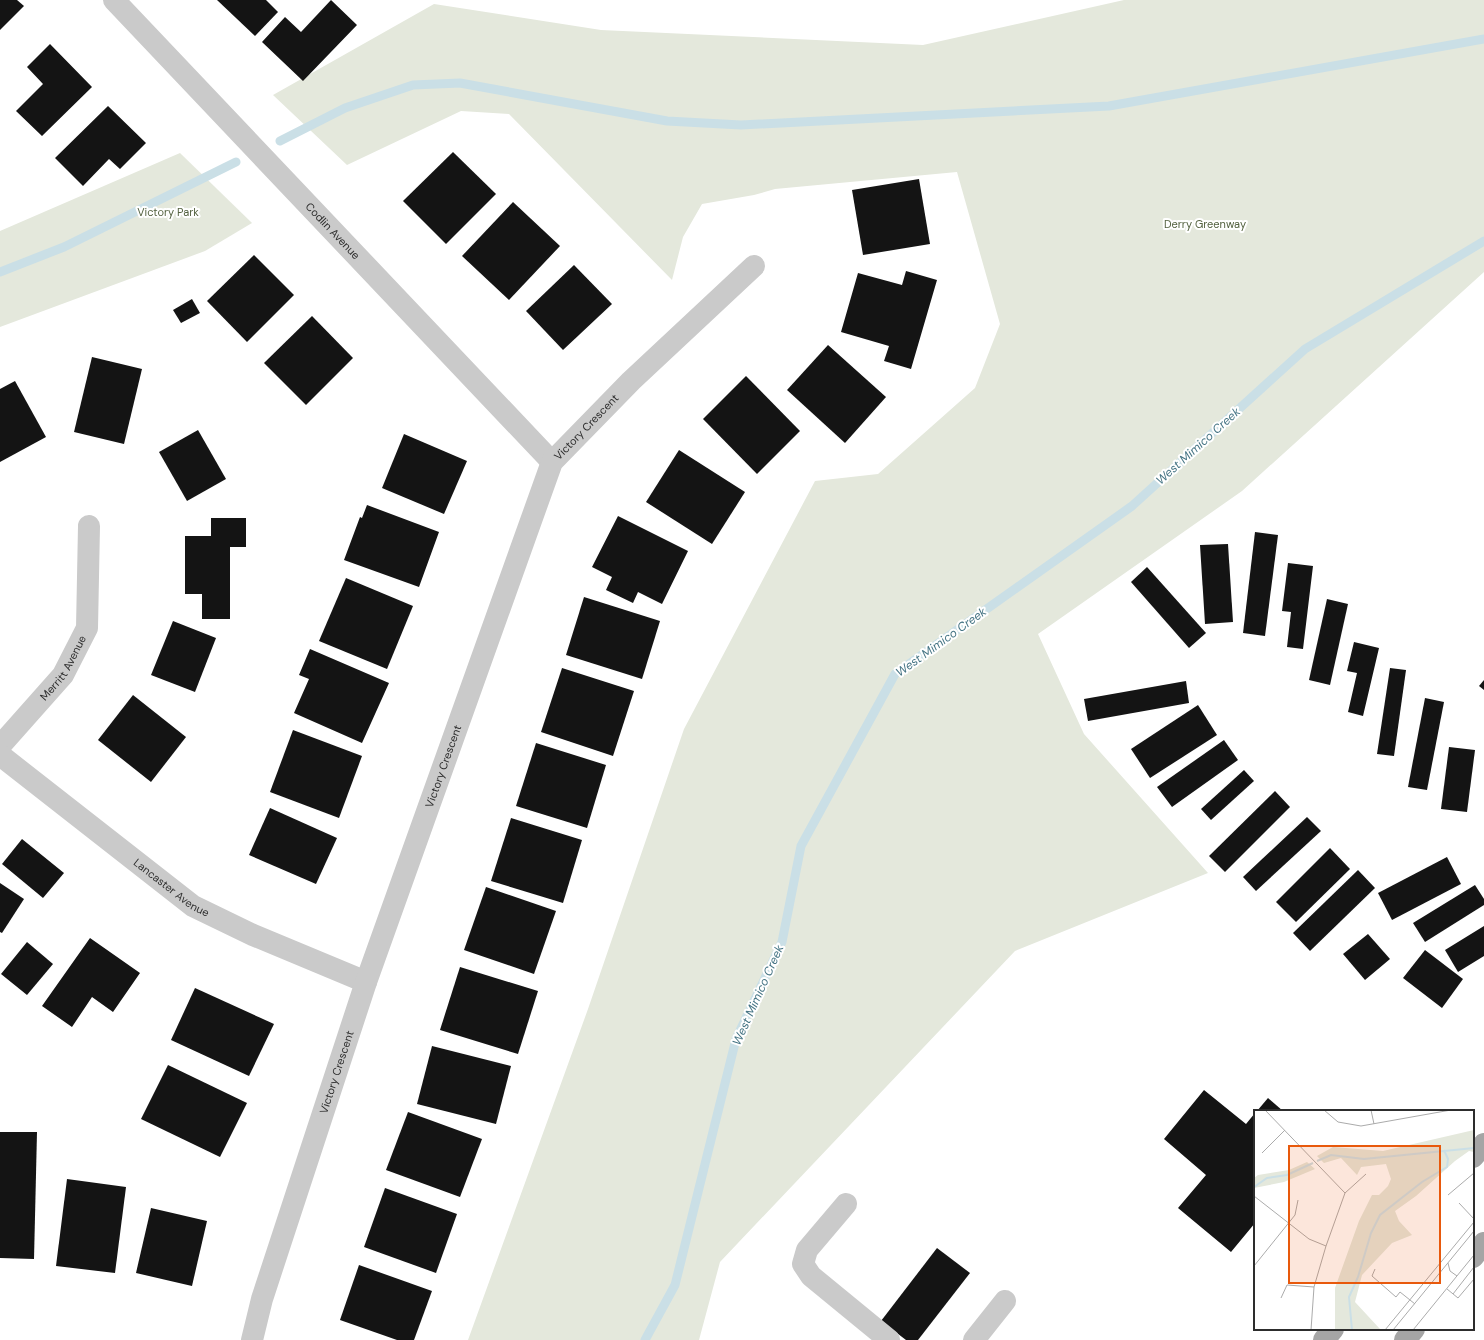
<svg xmlns="http://www.w3.org/2000/svg" width="1484" height="1340" font-family="'DM Sans',sans-serif">
  <rect width="100%" height="100%" fill="#fff"/>
  <!-- green -->
  <g fill="#e4e8dc">
    <polygon points="1124,0 1484,0 1484,272 1242,491 1038,634 1084,734 1208,873 1015,951 720,1262 699,1340 468,1340 588,1009 684,729 815,481 878,474 975,388 1000,324 957,172 775,189 754,195 702,204 683,237 672,280 509,114 461,111 347,165 273,95 434,4 601,30 923,45"/>
    <polygon points="180,153 252,223 205,251 0,327 0,231"/>
  </g>
  <g fill="none" stroke-linecap="round" stroke-linejoin="round">
    <!-- stream -->
    <g stroke="#cadfe6" stroke-width="9">
      <polyline points="280,141 345,108 413,85 460,83 667,121 741,125 1109,106 1484,39"/>
      <polyline points="0,272 64,247 236,162"/>
      <polyline points="645,1340 675,1285 736,1039 782,942 801,846 895,674 1132,506 1305,349 1484,241"/>
    </g>
  </g>
  <!-- building -->
  <g fill="#141414">
    <polygon points="0,0 17,0 24,6 0,30"/>
    <polygon points="217,0 266,0 278,12 255,36"/>
    <polygon points="331,0 357,25 303,81 262,42 285,17 301,32"/>
    <polygon points="50,44 92,87 42,136 16,111 43,84 27,67"/>
    <polygon points="108,106 146,143 120,169 109,159 83,186 55,158"/>
    <polygon points="453,152 496,194 446,244 403,201"/>
    <polygon points="919,179 930,244 863,255 852,190"/>
    <polygon points="513,202 560,246 509,300 462,256"/>
    <polygon points="254,255 294,295 247,342 207,301"/>
    <polygon points="574,265 612,304 563,350 526,311"/>
    <polygon points="906,271 937,280 911,369 884,361 889,346 841,332 858,273 902,285"/>
    <polygon points="192,299 200,313 181,323 173,310"/>
    <polygon points="312,316 353,358 306,405 264,363"/>
    <polygon points="828,345 886,397 845,443 787,390"/>
    <polygon points="92,357 142,369 124,444 74,432"/>
    <polygon points="746,376 800,431 757,474 703,419"/>
    <polygon points="15,381 46,437 0,462 0,389"/>
    <polygon points="198,430 226,479 187,501 159,452"/>
    <polygon points="404,434 467,461 444,514 382,488"/>
    <polygon points="679,450 745,492 712,544 646,502"/>
    <polygon points="367,505 439,532 419,587 344,560 360,517 362,518"/>
    <polygon points="618,516 688,551 662,604 638,592 633,603 606,590 612,577 592,567"/>
    <polygon points="211,518 246,518 246,547 230,547 230,619 202,619 202,594 185,594 185,536 211,536"/>
    <polygon points="1255,532 1278,535 1265,636 1243,633"/>
    <polygon points="1228,544 1233,622 1205,624 1200,545"/>
    <polygon points="1288,563 1313,566 1303,649 1287,647 1291,612 1282,611"/>
    <polygon points="1147,567 1206,633 1189,648 1131,582"/>
    <polygon points="346,578 413,606 387,669 319,641"/>
    <polygon points="584,597 660,621 642,679 566,655"/>
    <polygon points="1327,599 1348,604 1330,685 1309,680"/>
    <polygon points="173,621 216,638 195,692 151,675"/>
    <polygon points="1354,642 1379,648 1363,716 1348,712 1357,673 1347,671"/>
    <polygon points="310,649 389,683 362,743 294,713 309,679 299,675"/>
    <polygon points="562,668 634,691 613,756 541,732"/>
    <polygon points="1390,668 1406,670 1394,756 1377,754"/>
    <polygon points="1484,680 1484,690 1479,686"/>
    <polygon points="1186,681 1189,703 1088,721 1084,699"/>
    <polygon points="133,695 186,737 151,782 98,740"/>
    <polygon points="1425,698 1444,702 1427,790 1408,787"/>
    <polygon points="1198,705 1217,735 1150,778 1131,749"/>
    <polygon points="293,730 362,756 339,818 270,792"/>
    <polygon points="1224,740 1238,760 1172,807 1157,787"/>
    <polygon points="536,743 606,765 587,828 516,806"/>
    <polygon points="1449,747 1475,750 1467,812 1441,809"/>
    <polygon points="1244,770 1254,781 1211,820 1201,809"/>
    <polygon points="1275,791 1290,807 1225,872 1209,856"/>
    <polygon points="270,808 337,838 316,884 249,855"/>
    <polygon points="1307,817 1321,831 1256,891 1243,877"/>
    <polygon points="511,818 582,840 563,903 491,881"/>
    <polygon points="22,839 64,873 43,898 2,864"/>
    <polygon points="1330,848 1350,869 1296,922 1276,902"/>
    <polygon points="1447,857 1461,884 1392,920 1378,893"/>
    <polygon points="1358,870 1375,888 1310,951 1293,933"/>
    <polygon points="0,883 24,899 2,933 0,932"/>
    <polygon points="1475,885 1484,899 1484,905 1425,942 1413,923"/>
    <polygon points="486,887 556,911 534,974 464,950"/>
    <polygon points="1484,926 1484,956 1458,972 1445,950"/>
    <polygon points="1368,934 1390,959 1365,980 1343,954"/>
    <polygon points="90,938 140,973 113,1012 92,997 72,1027 42,1006"/>
    <polygon points="27,942 53,964 27,995 1,974"/>
    <polygon points="1425,950 1463,979 1442,1008 1403,978"/>
    <polygon points="460,967 538,991 518,1054 440,1030"/>
    <polygon points="195,988 274,1024 249,1076 171,1040"/>
    <polygon points="432,1046 511,1066 496,1124 417,1104"/>
    <polygon points="168,1065 247,1103 220,1157 141,1119"/>
    <polygon points="1204,1090 1246,1124 1255,1113 1255,1223 1231,1252 1178,1208 1206,1175 1164,1139"/>
    <polygon points="1268,1098 1283,1111 1257,1111"/>
    <polygon points="408,1112 482,1139 460,1197 386,1170"/>
    <polygon points="0,1132 37,1132 34,1259 0,1258"/>
    <polygon points="67,1179 126,1187 115,1273 56,1266"/>
    <polygon points="385,1188 457,1214 436,1273 364,1247"/>
    <polygon points="151,1208 207,1221 192,1286 136,1273"/>
    <polygon points="937,1248 970,1273 918,1340 906,1340 881,1321"/>
    <polygon points="359,1265 432,1291 414,1340 397,1340 340,1320"/>
  </g>
  <g fill="none" stroke-linecap="round" stroke-linejoin="round">
    <!-- minor -->
    <g stroke="#cacaca" stroke-width="22">
      <path id="s1" d="M114,0L552,462"/>
      <path id="s2" d="M0,746L63,675L87,628L89,526"/>
      <path id="s3" d="M0,755L193,906L253,935L366,982"/>
      <polyline points="846,1204 807,1250 803,1264 811,1276 889,1340"/>
      <path id="s4" d="M252,1340L262,1299L366,982L552,462L631,381L754,266"/>
      <polyline points="974,1340 1005,1301"/>
    </g>
    <!-- major -->
    <g stroke="#a5a5a5" stroke-width="22">
      <polyline points="1473,1157 1484,1144"/>
      <polyline points="1473,1257 1484,1243"/>
      <polyline points="1324,1340 1333,1329"/>
      <polyline points="1405,1340 1414,1329"/>
    </g>
  </g>
  <g text-anchor="middle" stroke-width="4" stroke-linejoin="round" paint-order="stroke">
    <!-- park labels -->
    <g font-size="11" fill="#546240" stroke="#fff">
      <text x="168" y="216">Victory Park</text>
      <text x="1205" y="228">Derry Greenway</text>
    </g>
    <!-- street labels -->
    <g font-size="11" fill="#2d2d2d" stroke="#fff">
      <text dy="4" stroke="none"><textPath href="#s1" startOffset="318">Codlin Avenue</textPath></text>
      <text dy="4" stroke="none"><textPath href="#s4" startOffset="977">Victory Crescent</textPath></text>
      <text dy="4" stroke="none"><textPath href="#s2" startOffset="101">Merritt Avenue</textPath></text>
      <text dy="4" stroke="none"><textPath href="#s4" startOffset="605">Victory Crescent</textPath></text>
      <text dy="4" stroke="none"><textPath href="#s3" startOffset="217">Lancaster Avenue</textPath></text>
      <text dy="4" stroke="none"><textPath href="#s4" startOffset="281">Victory Crescent</textPath></text>
    </g>
    <!-- water labels -->
    <g font-size="12" font-style="italic" fill="#457484" stroke="#fff">
      <text transform="translate(1198 446) rotate(-42)" y="4">West Mimico Creek</text>
      <text transform="translate(941 642) rotate(-36)" y="4">West Mimico Creek</text>
      <text transform="translate(758 995) rotate(-66)" y="4">West Mimico Creek</text>
    </g>
  </g>
  <!-- overview -->
  <g transform="translate(1254 1110)">
    <rect width="220" height="220" fill="#fff"/>
    <path d="M220,20V42L215,41L201,51L162,86L141,101L145,111L158,125L138,133L108,165L101,192L126,219L81,220V178L105,111L118,85H125L134,76L137,69L132,54L107,57L103,65L87,48L70,53L63,46L79,37L129,41ZM53,52L61,59L30,72L0,78V68L4,65L35,60Z" fill="#e4e8dc"/>
    <path fill="none" stroke="#cadfe6" stroke-width="2" d="M63,51L77,45L110,49L220,38M0,77L13,68L33,65L59,53M98,220L95,187L104,167L117,123L126,105L168,72L193,57L194,49L190,40"/>
    <path fill="none" stroke="#ababab" stroke-width="1" d="M11,0L91,83M70,0L84,12L107,16L197,0M117,0L120,14M8,43L31,20M194,85L220,63M0,86L55,129L72,136M205,93L220,109M194,153L196,161L203,166M0,156L41,105L44,90M121,159L118,166L142,187L146,182L161,194M193,179L204,188L220,169M199,184L220,157M27,188L33,175L60,177M57,220L60,177L72,136L91,83L112,64M131,220L220,112M139,220L220,121M159,220L220,145"/>
    <path fill="#e8590c" fill-opacity="0.15" stroke="#e8590c" stroke-width="2" d="M35,36H186V173H35Z"/>
    <rect width="220" height="220" fill="none" stroke="#2d2d2d" stroke-width="2"/>
  </g>
</svg>
